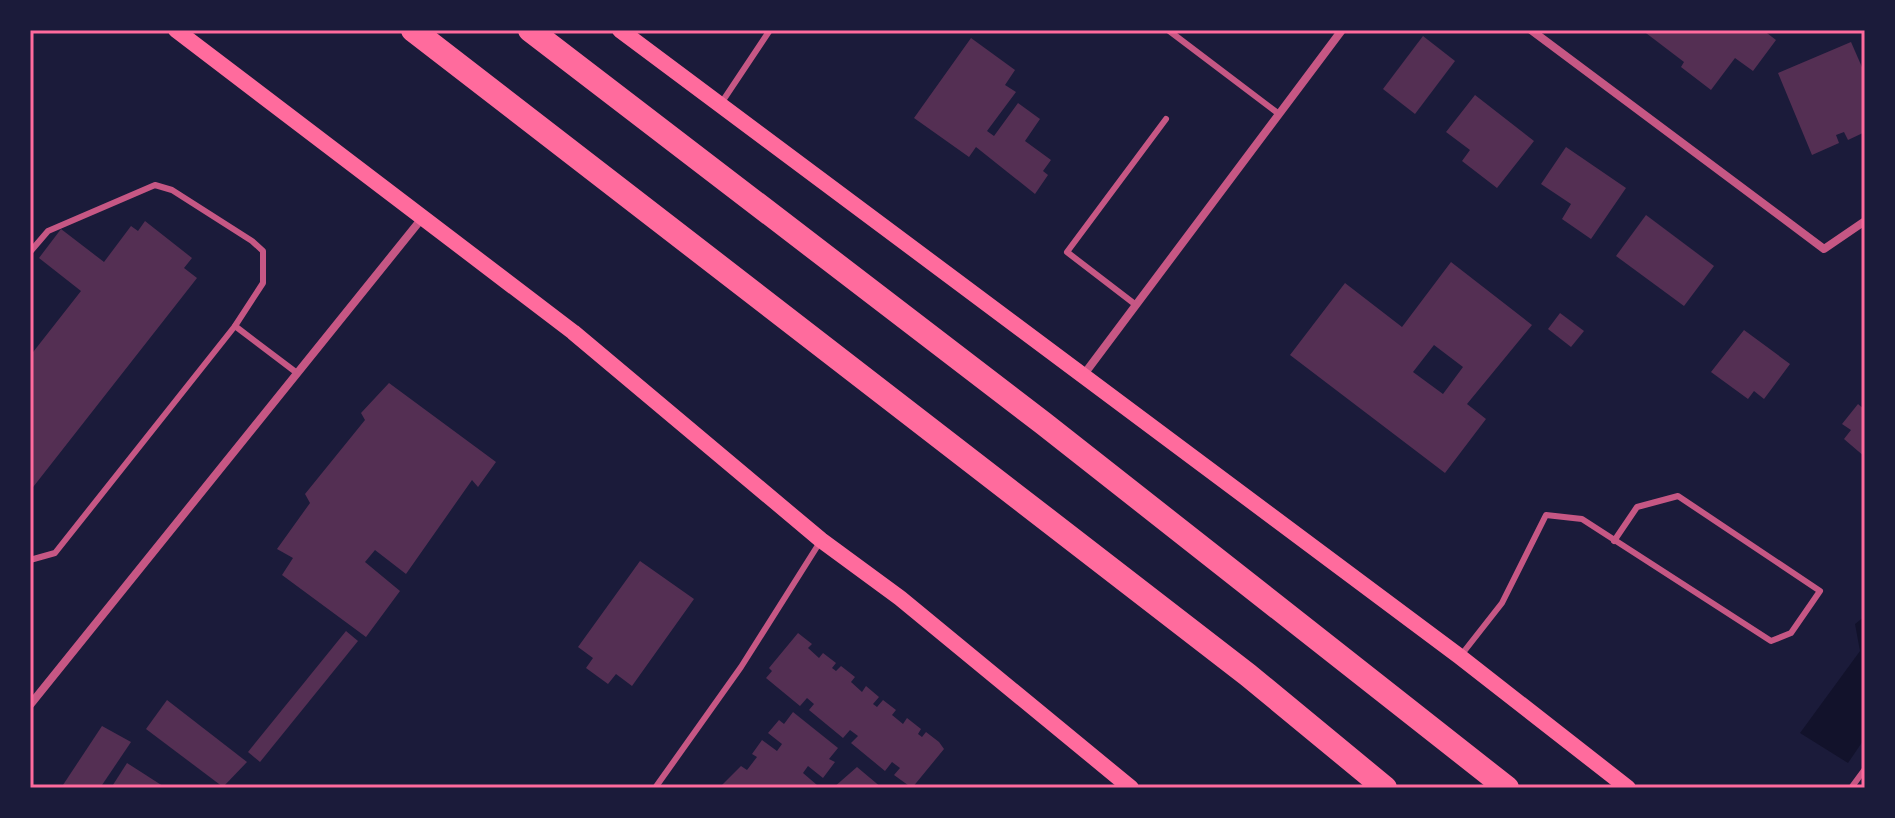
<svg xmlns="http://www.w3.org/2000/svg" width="1895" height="818" font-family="'Golos Text',sans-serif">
  <rect width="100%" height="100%" fill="#1b1b3a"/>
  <!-- water -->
  <polygon fill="#12122b" points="1865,616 1865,738 1848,763 1800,733 1860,651 1855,624"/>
  <!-- building -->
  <g fill="#542f53" fill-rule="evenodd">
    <polygon points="1642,30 1763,30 1776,40 1753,71 1735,58 1711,90 1681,67 1684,62"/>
    <polygon points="1423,36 1455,61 1415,114 1383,89"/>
    <polygon points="971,38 1015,70 1005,85 1016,92 987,131 994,136 1018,103 1040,119 1025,141 1051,160 1043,171 1048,175 1035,194 976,147 969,157 914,118"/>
    <polygon points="1851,42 1865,74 1865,132 1848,140 1844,132 1836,135 1839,143 1812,155 1778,73"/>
    <polygon points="1475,95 1534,141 1497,188 1462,161 1470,150 1446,132"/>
    <polygon points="1566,147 1626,188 1591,239 1562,219 1571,204 1541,184"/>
    <polygon points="1646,215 1714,266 1684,306 1616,256"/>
    <polygon points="145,221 192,258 184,268 197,278 30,491 30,356 81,291 39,258 61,229 104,262 131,226 138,231"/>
    <path d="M1451,262L1532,325L1467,404L1486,419L1445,473L1290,355L1345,283L1402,327ZM1434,345L1463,367L1443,394L1413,372Z"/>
    <polygon points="1560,313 1584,331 1571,347 1548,329"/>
    <polygon points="1744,330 1790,364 1764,399 1754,391 1748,399 1711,372"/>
    <polygon points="389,383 496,462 478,487 472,480 406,574 375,550 365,562 400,591 366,637 282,575 293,558 277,549 310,503 305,494 365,420 361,413"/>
    <polygon points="1858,404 1865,410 1865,457 1844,439 1851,430 1842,424"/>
    <polygon points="640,561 694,599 632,686 616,674 608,684 586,668 593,658 578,647"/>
    <polygon points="346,631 358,641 260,762 248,752"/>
    <polygon points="798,633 812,644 808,648 819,658 823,653 836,663 832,668 836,671 841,666 855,677 851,682 862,692 866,686 879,697 873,704 877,707 883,700 896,710 892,715 903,724 907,718 921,729 918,734 922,737 926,732 939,742 944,749 912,788 894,775 900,768 892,762 885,771 851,743 858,736 850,730 843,738 809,710 814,704 807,698 800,706 766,678 772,671 769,668"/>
    <polygon points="167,700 247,762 223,787 146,729"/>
    <polygon points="793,712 838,748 829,759 835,762 823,778 808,766 803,773 817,785 815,788 719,788 741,766 747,770 757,757 752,754 762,740 777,751 782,744 768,733 779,720 784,724"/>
    <polygon points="102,726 131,742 100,788 61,788"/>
    <polygon points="127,763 166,788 111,788"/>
    <polygon points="857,767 882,788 833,788"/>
  </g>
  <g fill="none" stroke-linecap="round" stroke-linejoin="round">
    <!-- service -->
    <g stroke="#c65784" stroke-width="6">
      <polyline points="1168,30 1279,114"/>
      <polyline points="722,102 770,30"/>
      <polyline points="30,252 48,231 155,185 172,190 252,241 263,251 263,283 235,326 55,553 30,560"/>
      <polyline points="1136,305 1067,252 1166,119"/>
      <polyline points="235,326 297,373"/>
      <polyline points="1462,654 1502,603 1546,515 1582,519 1771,641 1791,633 1820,591 1678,496 1637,507 1614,541"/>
      <polyline points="655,788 741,667 820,542"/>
      <polyline points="1851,788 1865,769"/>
    </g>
    <!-- minor -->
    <g stroke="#c65784" stroke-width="8">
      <polyline points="1531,30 1824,249 1865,221"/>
      <polyline points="1082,377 1342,30"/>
      <polyline points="30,705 423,217"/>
    </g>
    <!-- secondary -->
    <g stroke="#ff6b9d" stroke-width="16">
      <polyline points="176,30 573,332 821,540 900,598 1131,788"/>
      <polyline points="620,30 1459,656 1628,788"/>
    </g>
    <!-- motorway -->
    <g stroke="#ff6b9d" stroke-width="24">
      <polyline points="413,30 1248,675 1385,788"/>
      <polyline points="530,30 1043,423 1507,788"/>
    </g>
  </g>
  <!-- border -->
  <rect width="1895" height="818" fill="none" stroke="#1b1b3a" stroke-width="64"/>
  <rect x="32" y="32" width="1831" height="754" fill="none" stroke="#ff6b9d" stroke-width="3"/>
</svg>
